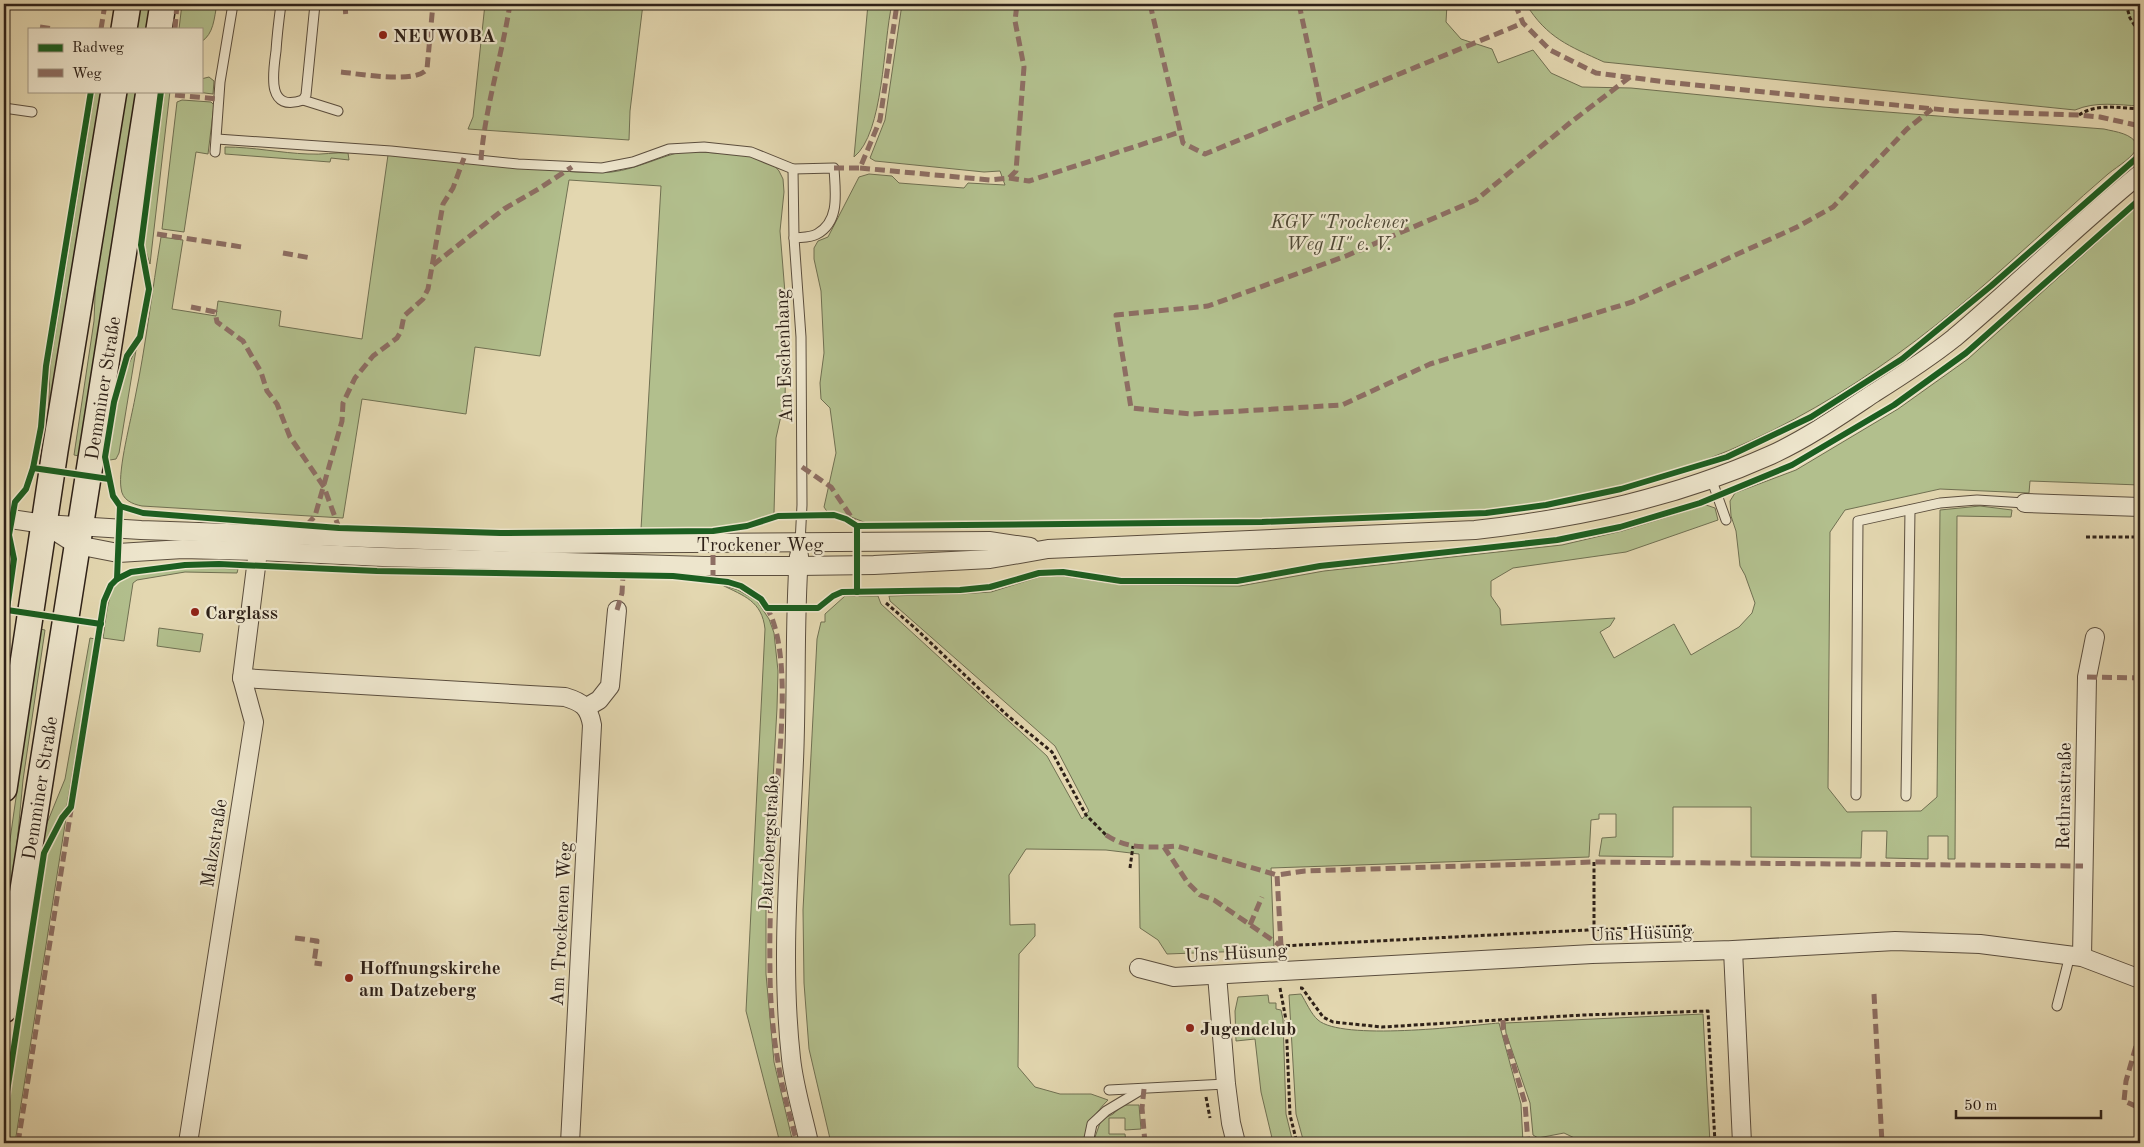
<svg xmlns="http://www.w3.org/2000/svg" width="2144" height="1147" font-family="'Old Standard TT',serif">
  <rect width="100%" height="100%" fill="#e3d7b0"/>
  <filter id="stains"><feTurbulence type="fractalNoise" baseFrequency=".004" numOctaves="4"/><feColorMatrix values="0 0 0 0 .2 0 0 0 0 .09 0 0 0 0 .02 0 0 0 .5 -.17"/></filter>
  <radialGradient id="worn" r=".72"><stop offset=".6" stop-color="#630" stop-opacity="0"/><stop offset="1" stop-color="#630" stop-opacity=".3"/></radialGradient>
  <!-- green -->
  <g fill="#b2bf8d" stroke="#707052">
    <polygon points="137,4 150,4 146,29 133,29"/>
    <path d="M182,4H217C214,18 214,34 201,42V29H179Z"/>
    <polygon points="485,4 643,4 630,111 629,140 468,129 473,117"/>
    <path d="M868,4H892C883,42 884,133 854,157Z"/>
    <path d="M902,4H1447L1446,22L1461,39L1492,49L1498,63L1533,50L1551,73L1582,87L1631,88L1823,107L2104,129C2116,132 2132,133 2138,146C2133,158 2119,165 2108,174C2075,202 2043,233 2010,262C1913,350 1808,425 1683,468C1620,489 1554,504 1487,511C1430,516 1371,515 1313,518C1165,524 1017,524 869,524L846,515L828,513L824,507L836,453L830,408L821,399L820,383L824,353L821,291L814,259V248L818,241L828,237L859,177L869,174L892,176L899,183L964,188L968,183L1005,185L1000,171L984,172L875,161L870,158L885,120Z"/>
    <path d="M1526,4H2140V106C2118,105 2096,101 2075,110L1604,62C1569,46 1547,38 1526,4Z"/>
    <polygon points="209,77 214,81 213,94 188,91 201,91 201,79"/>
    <polygon points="95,91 101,91 48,431 50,367"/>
    <polygon points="123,91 136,91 79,456 74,455 94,321 96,272"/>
    <polygon points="165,91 170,91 150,264 144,245"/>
    <polygon points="182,100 211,102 214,105 208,154 196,152 184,232 162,229 177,102"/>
    <path d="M225,147C254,147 280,153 308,154C322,155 335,152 348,153L349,160L331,158L330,162L225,154Z"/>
    <path d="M685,151L749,155L774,165L779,171L783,179L784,192L780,231L787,318L785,398L776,438L774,513C745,534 677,528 641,529L661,186L569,180L540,356L475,347L466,414L362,399L343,518L142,506C132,504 122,500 121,488C118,469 131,420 135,398C146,345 152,291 161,237L183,240L172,309L216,316L218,301L281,311L279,326L362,339L388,155C438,160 489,166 540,169C564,171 588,174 612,172C637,169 661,156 685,151Z"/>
    <path d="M2140,204V485L2030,481L2029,493L1940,489L1845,510L1830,532L1828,788L1847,812L1921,811L1937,797L1940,510L1980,506L2012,510L2011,517L1957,516L1955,859H1948V836H1928V859L1886,858L1887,831H1862L1861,858L1751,857V807H1673V857L1599,856L1602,838L1616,837V814H1599V819L1591,820L1589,857L1271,868L1274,950L1167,954L1158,940L1140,928L1139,854L1106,850L1026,849L1009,875L1010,925L1035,924V936L1019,954L1018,1067L1035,1087L1060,1094H1091L1108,1100C1095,1113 1088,1125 1085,1143H831L809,1049L804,983L803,910L817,639L821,622H825V614L845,596H878L881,604L1047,756L1082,819L1089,811L1055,746L890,601L889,596L960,594L991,592L1039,577L1062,576L1122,585L1240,586L1324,571L1562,545L1622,531L1706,505L1715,508L1718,520L1626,552L1513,568L1491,581V596L1500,609L1501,625L1615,618L1610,626L1600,632L1614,658L1674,624L1691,655L1739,627L1752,613L1755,603L1745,575L1740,566L1736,531L1731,516L1730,501L1735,493L1796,470L1898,409L1968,359Z"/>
    <path d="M136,350L119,453L116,459L110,460L107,457C114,425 119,377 136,350Z"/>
    <path d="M185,567L238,569L237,573L185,572L137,580L133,583L124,641L103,638C106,622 106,600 115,586C126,570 167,569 185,567Z"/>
    <path d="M722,585L738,590L757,601L769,619L774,633L778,671L777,708L766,904V974L774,1062L793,1143H780L746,1011L765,629C762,601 744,596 722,585Z"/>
    <polygon points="159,628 203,634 200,652 157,646"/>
    <polygon points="40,629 45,630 23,780 15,865 4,933 4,882"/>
    <polygon points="90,638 95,639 67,805 41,852 45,828 65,779"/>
    <polygon points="66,818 15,1143 4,1143 4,1132 47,854"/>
    <path d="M1301,994C1306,1002 1311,1014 1318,1020C1342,1041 1464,1026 1499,1023L1521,1104L1523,1143H1304L1296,1114L1289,995Z"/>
    <polygon points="1268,995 1269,1003 1276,1003 1276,1009 1281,1010 1283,1019 1286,1114 1293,1143 1275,1143 1272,1138 1261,1092 1255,1039 1236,1041 1235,1011 1238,997"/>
    <polygon points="1703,1014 1710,1143 1585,1143 1564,1133 1538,1138 1533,1135 1530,1103 1506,1033 1505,1023"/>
    <polygon points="1123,1105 1139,1105 1141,1129 1125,1130 1125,1118 1109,1118 1109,1134 1125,1134 1126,1143 1093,1143 1101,1120 1113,1114"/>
  </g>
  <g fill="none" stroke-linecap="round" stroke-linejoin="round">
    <defs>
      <g id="service">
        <path d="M281,4C279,19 277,35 276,51C273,73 266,113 303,100L306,95L315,4"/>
        <polyline points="303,100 338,111"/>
        <polyline points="4,108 32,112"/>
        <path d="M217,139L391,151L518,164L602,168L633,162L669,149L704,147L751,152L793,169L834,168C835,190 841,221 817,234C810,238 801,237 794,238"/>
        <polyline points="215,152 220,82 233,4"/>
        <polyline points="793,169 794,238 801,337 802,505 800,543"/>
        <polyline points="1711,478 1726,520"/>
        <polyline points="1856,795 1858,521 1940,503 1977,500 2025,503"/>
        <polyline points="1906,796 1910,510"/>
        <polyline points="2057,1006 2070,955"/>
        <polyline points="1109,1090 1226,1084"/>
        <polyline points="1088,1143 1092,1124 1106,1111 1141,1090"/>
      </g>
      <g id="minor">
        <polyline points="2025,503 2140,507"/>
        <polyline points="4,518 44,524 141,530 538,544 989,541 1030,547"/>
        <path d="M44,524L77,545L118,553L183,549L258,551L383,557L530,561L704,566H798L874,565L990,559L1048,549L1475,530C1579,518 1675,498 1771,455C1808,438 1841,415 1874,393C1901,376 1929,358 1954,338C2017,285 2076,226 2140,174"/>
        <path d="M799,556C794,624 797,692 794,760C790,859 780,959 791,1058C794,1087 803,1115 809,1143"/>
        <path d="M242,678L565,697C582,702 589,707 592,725L570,1143"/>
        <polyline points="587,707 599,700 610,686 617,610"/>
        <polyline points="1733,950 1742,1143"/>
        <polyline points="2082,957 2087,677 2095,637"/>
        <polyline points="1139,968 1174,977 1592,954 1733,950 1895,941 1980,944 2082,957 2140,979"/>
        <polyline points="1217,975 1226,1084 1231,1123 1236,1143"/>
        <polyline points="188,1143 254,722 242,678 258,551"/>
      </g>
      <g id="secondary">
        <polyline points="124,29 128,4"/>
        <polyline points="159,29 163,4"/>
        <polyline points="4,789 55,451 114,91"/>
        <polyline points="4,1010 149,91"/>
      </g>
    </defs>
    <!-- service casing -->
    <use href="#service" stroke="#5b4e3e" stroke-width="11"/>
    <!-- minor casing -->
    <use href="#minor" stroke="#5b4e3e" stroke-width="20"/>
    <!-- secondary casing -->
    <use href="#secondary" stroke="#2e2118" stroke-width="28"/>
    <!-- path -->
    <g stroke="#2e2118" stroke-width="3" stroke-dasharray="4 2.5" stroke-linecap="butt">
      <polyline points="2126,4 2130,18 2140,34"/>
      <path d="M2079,115C2096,103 2120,108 2140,109"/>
      <polyline points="2086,537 2140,537"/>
      <polyline points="886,603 915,628 1008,716 1052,752 1086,815 1106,835"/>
      <polyline points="1594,862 1594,929"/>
      <polyline points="1130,868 1133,846"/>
      <polyline points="1280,954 1281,946 1587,930 1687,926 1693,933"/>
      <polyline points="1280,988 1286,1020 1290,1115 1297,1143"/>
      <polyline points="1300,988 1302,988 1323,1017 1333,1022 1382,1027 1583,1015 1708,1011 1715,1143"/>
      <polyline points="1206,1097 1210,1118"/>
    </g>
    <!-- service -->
    <use href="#service" stroke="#ede5cc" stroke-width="9"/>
    <!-- minor -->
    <use href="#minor" stroke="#ede5cc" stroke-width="18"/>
    <!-- secondary -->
    <use href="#secondary" stroke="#ede5cc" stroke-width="25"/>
    <!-- quiet -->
    <g stroke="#8d6e63" stroke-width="5" stroke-dasharray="10 5" stroke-linecap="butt">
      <polyline points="345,4 346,19"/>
      <polyline points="1150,4 1183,143 1205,154 1523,23"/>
      <polyline points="1299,4 1321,106"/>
      <polyline points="1515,4 1523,23 1550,50 1596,73 1666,82 1955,111 2079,115 2100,117 2140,126"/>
      <polyline points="40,27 53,29"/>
      <polyline points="101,29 105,4"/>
      <polyline points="175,29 177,4"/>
      <path d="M341,72C359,74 417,84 427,69L433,4"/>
      <polyline points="1630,77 1571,122 1476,200 1346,256 1208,306 1116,315 1131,408 1192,414 1342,405 1430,364 1632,302 1797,227 1833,207 1907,129 1932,109"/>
      <polyline points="175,95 218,99"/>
      <path d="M481,160C485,107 502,56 510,4"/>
      <polyline points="834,168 860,168 880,120 897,4"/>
      <polyline points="860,168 990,180 1009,178 1016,171 1024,67 1015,21 1017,4"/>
      <polyline points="1009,178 1029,181 1180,132"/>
      <polyline points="157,234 242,247"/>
      <polyline points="283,253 311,258"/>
      <polyline points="433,265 504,209 540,188 572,167"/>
      <polyline points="191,307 215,312 217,322 243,341 261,372 267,391 277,404 290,437 324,487 339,528"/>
      <polyline points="802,467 831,487 854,521"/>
      <polyline points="307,525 315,516 342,421 343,403 355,378 373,356 397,338 401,331 404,316 423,299 428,289 443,204 453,188 464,158"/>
      <polyline points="713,580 713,531"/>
      <path d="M766,606C794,652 778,761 775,816C772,868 769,919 770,971C770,999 773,1035 778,1062C782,1089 790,1116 797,1143"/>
      <polyline points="617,610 622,593 623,575"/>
      <polyline points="2087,677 2140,678"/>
      <path d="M1106,835C1126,848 1141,847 1164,847L1188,883L1200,895L1214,900L1281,946"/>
      <polyline points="1164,847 1177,846 1277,875"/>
      <polyline points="1250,925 1262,897"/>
      <polyline points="295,938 317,941 314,963 322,964"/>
      <polyline points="1281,946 1277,875 1305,871 1594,862 2083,866"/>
      <polyline points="1874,994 1882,1143"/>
      <polyline points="1503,1020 1503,1029 1525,1103 1528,1143"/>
      <polyline points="2140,1032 2126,1081 2124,1101 2140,1108"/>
      <polyline points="1144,1089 1142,1108 1145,1143"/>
      <polyline points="18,1143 71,810"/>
    </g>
    <defs>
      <g id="cycleway">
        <polyline points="161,91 141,245 149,289 140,337 127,356 114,402 105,457 113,496 120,506 143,513 339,528 500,533 713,531 747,526 778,516 834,515 846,519 857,526 857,592"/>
        <polyline points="33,468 109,479"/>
        <polyline points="857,526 1262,522 1486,513 1546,505 1621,489 1727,457 1811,417 1902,359 1991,286 2140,155"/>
        <polyline points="117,579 120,506"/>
        <polyline points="7,610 101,624"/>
        <polyline points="4,630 14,559 9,535 15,502 26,489 33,468 41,427 46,366 91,91"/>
        <polyline points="4,1111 44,853 62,818 71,807 104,601 111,585 117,579 131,572 185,565 219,564 377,571 673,576 728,582 741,586 761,599 767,608 818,608 833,596 842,592 960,590 990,587 1039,573 1063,572 1121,581 1237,581 1320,566 1557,540 1620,527 1700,503 1792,465 1894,405 1966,353 2140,199"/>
      </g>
    </defs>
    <!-- cycleway casing -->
    <use href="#cycleway" stroke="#ede5cc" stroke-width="9"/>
    <!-- cycleway -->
    <use href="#cycleway" stroke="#1b5e20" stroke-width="6"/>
  </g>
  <!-- markers -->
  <g fill="#8f2418" stroke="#ede5cc" stroke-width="2">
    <circle cx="383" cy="35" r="5"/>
    <circle cx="195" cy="612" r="5"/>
    <circle cx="349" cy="978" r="5"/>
    <circle cx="1190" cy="1028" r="5"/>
  </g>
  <g text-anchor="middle" stroke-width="4.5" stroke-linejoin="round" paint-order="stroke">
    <!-- poi labels -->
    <g font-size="19" font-weight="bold" fill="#2e2118" stroke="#ede5cc" text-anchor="start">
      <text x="393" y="42">NEUWOBA</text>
      <text x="205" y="619">Carglass</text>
      <text x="359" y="974">Hoffnungskirche<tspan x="359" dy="22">am Datzeberg</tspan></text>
      <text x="1200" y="1035">Jugendclub</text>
    </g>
    <!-- park labels -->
    <g font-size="19" font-style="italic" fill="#4f4835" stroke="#ede5cc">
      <text x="1339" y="228">KGV "Trockener<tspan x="1339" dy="22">Weg II" e. V.</tspan></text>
    </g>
    <!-- street labels -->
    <g font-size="19" fill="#2e2118" stroke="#ede5cc">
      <text transform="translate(783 356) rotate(-92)" y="7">Am Eschenhang</text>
      <text transform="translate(102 388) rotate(-81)" y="7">Demminer Straße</text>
      <text x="760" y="551">Trockener Weg</text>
      <text transform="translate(39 788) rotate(-81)" y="7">Demminer Straße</text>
      <text transform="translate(2063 796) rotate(-89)" y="7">Rethrastraße</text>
      <text transform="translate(213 843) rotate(-81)" y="7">Malzstraße</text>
      <text transform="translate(768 843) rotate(-87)" y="7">Datzebergstraße</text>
      <text transform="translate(560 924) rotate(-87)" y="7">Am Trockenen Weg</text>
      <text transform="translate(1641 932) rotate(-2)" y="7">Uns Hüsung</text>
      <text transform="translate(1236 952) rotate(-3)" y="7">Uns Hüsung</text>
    </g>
  </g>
  <!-- margin -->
  <rect width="2144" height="1147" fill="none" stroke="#e3d7b0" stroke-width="20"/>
  <rect x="5" y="5" width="2134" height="1137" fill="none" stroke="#2e2118" stroke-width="2.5"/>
  <rect x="10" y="10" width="2124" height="1127" fill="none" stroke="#2e2118"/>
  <!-- legend -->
  <rect x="28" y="28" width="175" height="65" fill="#ede5cc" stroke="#a19784"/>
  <rect x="38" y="44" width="25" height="8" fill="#1b5e20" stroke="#a19784"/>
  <text x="72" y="52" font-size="15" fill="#2e2118">Radweg</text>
  <rect x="38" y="69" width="25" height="8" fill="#8d6e63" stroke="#a19784"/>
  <text x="72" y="78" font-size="15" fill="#2e2118">Weg</text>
  <!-- scale -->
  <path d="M1956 1110v8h145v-8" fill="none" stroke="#2e2118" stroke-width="2.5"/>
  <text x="1964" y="1110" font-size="15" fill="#2e2118" stroke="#ede5cc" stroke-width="4" paint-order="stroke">50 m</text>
  <rect width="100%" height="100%" filter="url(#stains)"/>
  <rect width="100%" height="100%" fill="url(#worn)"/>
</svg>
